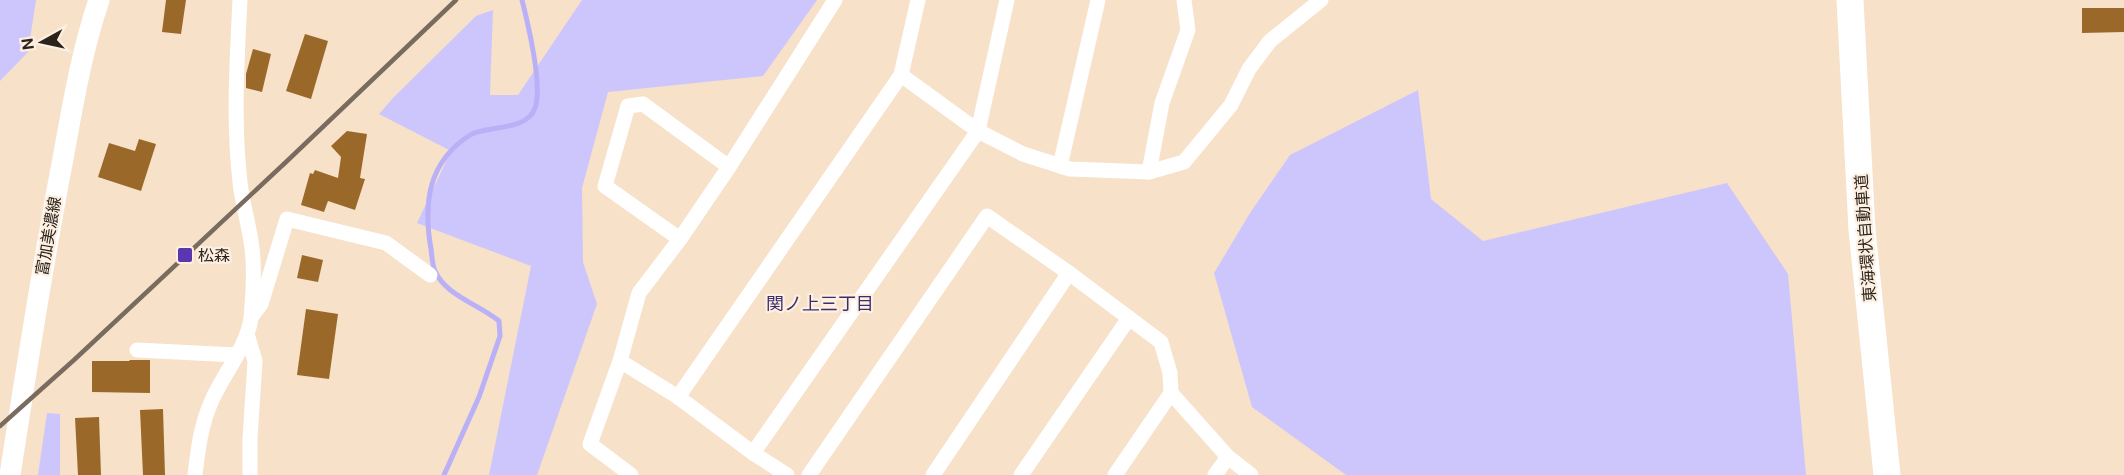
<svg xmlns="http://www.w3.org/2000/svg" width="2124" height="475" font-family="'DM Sans','Noto Sans JP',sans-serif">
  <rect width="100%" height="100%" fill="#f7e1c9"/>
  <!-- green -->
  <g fill="#cdc6fc">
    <polygon points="0,0 36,0 28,52 0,81"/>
    <polygon points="582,0 817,0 763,76 608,92 582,188 583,262 597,304 537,475 489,475 531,266 417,223 451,151 379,114 393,98 476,16 493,10 490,95 518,95"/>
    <polygon points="1418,90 1431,199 1483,241 1727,183 1788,274 1806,475 1346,475 1252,407 1214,273 1250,213 1290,155"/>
    <polygon points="47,413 60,414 60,475 38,475"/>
  </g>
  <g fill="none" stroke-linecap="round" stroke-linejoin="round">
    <!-- stream -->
    <path stroke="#bab0f7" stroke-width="5" d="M444,475L479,397L500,336L499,321C480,305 445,295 435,271C432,265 432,255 431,249C423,203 428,162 470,135C486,125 527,132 535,108C543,86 528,24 522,0"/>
  </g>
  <!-- building -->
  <g fill="#9a692a">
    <polygon points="166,0 186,0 181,34 162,32"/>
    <polygon points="2082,8 2124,8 2124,32 2082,33"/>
    <polygon points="305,34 328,41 311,99 286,91"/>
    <polygon points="253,49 271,54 262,92 246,88 246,74"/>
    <polygon points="347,131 367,134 360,178 365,179 355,210 328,201 324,212 301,205 310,173 313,174 315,170 338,178 341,157 331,146"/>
    <polygon points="139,139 156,144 141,191 98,177 109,143 135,151"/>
    <polygon points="302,255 323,260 318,282 297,278"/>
    <polygon points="306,309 338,314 329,379 297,375"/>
    <polygon points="130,360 150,360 150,393 92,392 92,361 129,361"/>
    <polygon points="163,409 165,475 143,475 140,410"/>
    <polygon points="99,417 101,475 78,475 75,418"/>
  </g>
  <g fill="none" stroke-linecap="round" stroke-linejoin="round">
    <!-- minor -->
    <g stroke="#fff" stroke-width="15">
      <polyline points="901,75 978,131 1023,154 1070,169 1149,172 1184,162 1231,105 1249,69 1270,41 1321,0"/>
      <polyline points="1060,166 1098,0"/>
      <polyline points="1149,172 1162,103 1188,30 1184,0"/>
      <polyline points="680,239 605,186 628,106 643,104 729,167"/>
      <polyline points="252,316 261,304 287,219 386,243 430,275"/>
      <polyline points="247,334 255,361 250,439 250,475"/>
      <polyline points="137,350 236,355"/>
      <polyline points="620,361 678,397 753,453 787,475"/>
      <polyline points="1171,393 1228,457 1251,475"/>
      <polyline points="678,397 901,75 918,0"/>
      <polyline points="753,453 978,131 1007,0"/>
      <path d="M195,475C198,449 201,424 212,400C224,373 247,347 251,318C253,296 255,271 252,249C250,227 242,204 240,182C233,122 237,60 240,0"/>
      <polyline points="631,475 590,444 620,361 639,293 680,239 729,167 835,0"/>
      <polyline points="809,475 987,216 1069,273 1161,342 1170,373 1171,393 1115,475"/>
      <polyline points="933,475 1069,273"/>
      <polyline points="1021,475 1129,318"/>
      <polyline points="1215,475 1228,457"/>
    </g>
    <!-- secondary -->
    <path stroke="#fff" stroke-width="21" d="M10,475C26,371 42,268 62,164C72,110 81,53 99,0"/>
    <!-- motorway -->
    <polyline stroke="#fff" stroke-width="27" points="1850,0 1862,230 1887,475"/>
    <!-- rail -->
    <polyline stroke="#796b5d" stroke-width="4.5" points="0,426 74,360 286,162 456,0"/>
  </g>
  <!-- markers -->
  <rect fill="#5a37af" stroke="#fdf0e2" stroke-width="2" x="177" y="247" width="16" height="16" rx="3"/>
  <g text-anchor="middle" stroke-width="4.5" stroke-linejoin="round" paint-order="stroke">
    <!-- street labels -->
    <g font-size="16" fill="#2c241b" stroke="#fdf0e2">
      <text transform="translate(48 236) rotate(-80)" y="6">富加美濃線</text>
      <text transform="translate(1865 238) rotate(-94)" y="6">東海環状自動車道</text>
    </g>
    <!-- poi labels -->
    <g font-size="16" fill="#2c241b" stroke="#fdf0e2" text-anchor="start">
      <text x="198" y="261">松森</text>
    </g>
    <!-- neighbourhood labels -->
    <g font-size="18" fill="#3c2e6a" stroke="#fdf0e2">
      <text x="820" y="310">関ノ上三丁目</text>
    </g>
  </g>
  <!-- north arrow -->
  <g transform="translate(42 42) rotate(262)" stroke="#fdf0e2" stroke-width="4.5" paint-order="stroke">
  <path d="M0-4.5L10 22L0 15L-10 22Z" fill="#2c241b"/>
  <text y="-9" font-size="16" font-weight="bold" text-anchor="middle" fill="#2c241b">N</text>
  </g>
</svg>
